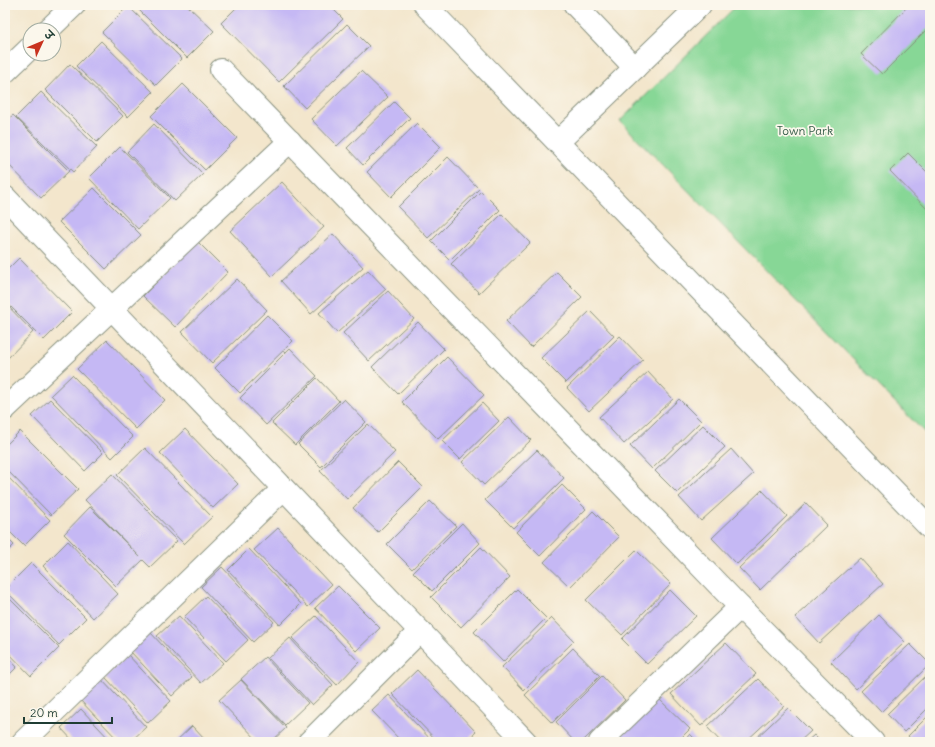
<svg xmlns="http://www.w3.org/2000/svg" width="935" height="747" font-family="Delius,'Playpen Sans Deva',sans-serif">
  <rect width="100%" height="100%" fill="#fbf7ec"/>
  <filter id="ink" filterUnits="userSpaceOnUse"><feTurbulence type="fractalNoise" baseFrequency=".025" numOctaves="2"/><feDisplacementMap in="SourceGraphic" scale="8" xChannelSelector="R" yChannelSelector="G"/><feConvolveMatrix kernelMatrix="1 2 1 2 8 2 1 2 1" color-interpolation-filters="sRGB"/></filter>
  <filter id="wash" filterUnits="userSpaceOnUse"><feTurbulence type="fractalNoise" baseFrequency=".012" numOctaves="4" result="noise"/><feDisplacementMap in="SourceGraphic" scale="16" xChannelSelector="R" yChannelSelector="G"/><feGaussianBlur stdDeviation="0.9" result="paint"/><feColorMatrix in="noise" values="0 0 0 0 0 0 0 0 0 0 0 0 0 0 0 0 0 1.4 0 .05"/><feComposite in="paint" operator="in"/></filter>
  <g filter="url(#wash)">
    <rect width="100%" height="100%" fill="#f3e6cc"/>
    <!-- green -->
    <polygon fill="#87d796" stroke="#538a65" points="737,5 930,5 930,438 620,121"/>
    <g id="blocks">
      <!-- building -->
      <g fill="#c5b8f4">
        <polygon points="134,5 187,5 214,31 187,58"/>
        <polygon points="239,5 329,5 343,19 279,82 221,23"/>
        <polygon points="909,5 930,5 930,26 882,74 861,54"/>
        <polygon points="128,6 182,59 156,85 102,32"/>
        <polygon points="347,24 369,46 305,108 284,86"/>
        <polygon points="101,41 153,92 128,117 76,66"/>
        <polygon points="70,64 123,116 97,142 45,90"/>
        <polygon points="361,71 388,97 337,146 311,119"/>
        <polygon points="183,84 237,138 205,170 151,116"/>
        <polygon points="41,92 97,147 73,172 16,117"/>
        <polygon points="394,102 410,118 363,165 347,148"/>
        <polygon points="13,115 69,171 41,198 5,161 5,122"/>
        <polygon points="417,123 441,147 391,197 367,172"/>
        <polygon points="154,124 203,174 175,201 127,152"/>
        <polygon points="120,147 170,198 138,229 89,178"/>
        <polygon points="908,153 930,175 930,206 927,209 890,171"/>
        <polygon points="448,157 479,189 428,238 398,207"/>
        <polygon points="282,182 324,227 272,276 230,231"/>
        <polygon points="94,188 141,235 106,269 59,222"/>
        <polygon points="481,191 500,210 450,260 431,241"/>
        <polygon points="502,214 530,243 479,293 451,264"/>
        <polygon points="333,234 363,267 311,314 281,281"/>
        <polygon points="197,241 228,272 175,327 143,296"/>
        <polygon points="19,258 72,312 44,340 5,301 5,272"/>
        <polygon points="368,270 386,289 337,333 319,313"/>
        <polygon points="557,272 582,297 531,347 506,321"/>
        <polygon points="237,279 267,310 212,363 182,332"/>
        <polygon points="388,291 414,319 369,361 343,333"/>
        <polygon points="5,303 33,332 7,359 5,357"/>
        <polygon points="590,311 614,336 566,383 541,358"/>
        <polygon points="267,315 293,341 240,393 215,368"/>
        <polygon points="418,322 444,349 398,394 372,367"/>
        <polygon points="620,336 643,360 589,411 567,388"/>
        <polygon points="107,340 165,400 136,429 77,369"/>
        <polygon points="290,348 317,376 266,425 240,398"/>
        <polygon points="447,357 484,395 438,439 402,402"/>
        <polygon points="648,372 673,399 624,444 599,417"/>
        <polygon points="72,375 133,437 112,458 51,395"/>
        <polygon points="317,378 339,401 295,445 272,423"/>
        <polygon points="50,399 103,453 85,471 32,416"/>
        <polygon points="344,399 366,422 321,467 298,444"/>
        <polygon points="679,399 701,421 652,469 630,446"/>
        <polygon points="482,403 499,421 460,459 442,441"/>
        <polygon points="509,417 531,440 484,485 462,462"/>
        <polygon points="368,424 395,452 347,499 320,471"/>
        <polygon points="703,425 725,447 677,493 655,471"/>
        <polygon points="185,429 238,484 213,508 160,453"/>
        <polygon points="20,431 78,489 51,515 5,468 5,446"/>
        <polygon points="145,448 212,517 184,544 117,475"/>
        <polygon points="731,449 753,474 701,521 679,497"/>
        <polygon points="537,450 564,478 513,528 485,500"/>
        <polygon points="398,462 423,487 378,532 353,508"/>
        <polygon points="5,474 50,520 24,546 5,527"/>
        <polygon points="112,474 177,541 150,567 143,560 116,586 64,534 90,507 140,557 85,500"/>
        <polygon points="562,485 586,509 540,556 516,532"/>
        <polygon points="762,490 787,516 737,564 712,538"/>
        <polygon points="430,501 456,526 412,569 387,544"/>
        <polygon points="806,503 827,525 760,590 739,568"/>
        <polygon points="593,511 619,537 570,587 544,562"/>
        <polygon points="462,523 480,543 432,591 413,572"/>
        <polygon points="278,528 331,585 308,607 254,550"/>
        <polygon points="5,536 14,545 5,554"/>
        <polygon points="68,541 118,594 93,618 43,566"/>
        <polygon points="481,547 510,577 461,627 431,597"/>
        <polygon points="249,549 301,604 280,625 228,570"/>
        <polygon points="636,550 671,584 622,635 586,600"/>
        <polygon points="860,558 883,584 819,643 795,617"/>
        <polygon points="31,563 86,618 59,645 5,590 5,589"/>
        <polygon points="222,567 274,622 253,642 201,587"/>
        <polygon points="338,586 380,628 356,651 315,608"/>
        <polygon points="517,589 546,618 503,662 474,632"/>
        <polygon points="670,590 696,616 647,664 622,639"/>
        <polygon points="5,594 59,648 31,676 5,649"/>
        <polygon points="206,596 248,640 226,661 184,617"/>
        <polygon points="879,615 905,642 856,689 831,662"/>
        <polygon points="179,616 223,663 201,683 157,636"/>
        <polygon points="316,616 359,662 337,685 292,638"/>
        <polygon points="552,618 574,641 524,690 502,667"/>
        <polygon points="150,632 192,677 172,696 130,651"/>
        <polygon points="290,638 333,685 312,705 268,658"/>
        <polygon points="726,643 756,674 701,726 671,694"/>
        <polygon points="910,644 930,664 881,712 861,691"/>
        <polygon points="573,648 600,676 552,723 525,695"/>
        <polygon points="5,654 17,667 5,679"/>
        <polygon points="128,655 171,701 148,723 105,677"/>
        <polygon points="265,657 308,703 285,725 241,679"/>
        <polygon points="417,670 476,732 465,742 438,742 392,694"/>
        <polygon points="930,672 930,706 904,732 887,714"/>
        <polygon points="602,676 625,700 582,742 575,742 556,722"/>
        <polygon points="101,679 146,727 130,742 120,742 79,699"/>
        <polygon points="758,679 784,706 745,742 721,742 707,727"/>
        <polygon points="241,680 286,728 271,742 259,742 219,700"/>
        <polygon points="389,695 433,742 402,742 372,711"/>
        <polygon points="658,698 690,729 677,742 613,742"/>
        <polygon points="788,708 811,731 799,742 752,742"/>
        <polygon points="81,709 112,742 74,742 61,728"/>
        <polygon points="930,714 930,742 913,742 908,736"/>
        <polygon points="192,726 207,742 175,742"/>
        <polygon points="690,734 698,742 683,742"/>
        <polygon points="814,735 821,742 806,742"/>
      </g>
    </g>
  </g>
  <g filter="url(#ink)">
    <use href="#blocks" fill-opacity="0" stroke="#899280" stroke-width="1"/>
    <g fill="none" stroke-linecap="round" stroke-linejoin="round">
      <defs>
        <g id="minor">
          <polyline points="575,5 635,68"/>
          <polyline points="48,30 74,5"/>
          <polyline points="221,70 740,607 873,742"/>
          <polyline points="5,72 30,48"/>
          <polyline points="558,142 700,5"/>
          <polyline points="5,197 526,742"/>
          <polyline points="5,409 290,141"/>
          <polyline points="23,742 283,489"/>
          <polyline points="309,742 420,631"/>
          <polyline points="600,742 740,607"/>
        </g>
        <polyline id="tertiary" points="425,5 930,528"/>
      </defs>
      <!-- minor casing -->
      <use href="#minor" stroke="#899280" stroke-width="24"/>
      <!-- tertiary casing -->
      <use href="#tertiary" stroke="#899280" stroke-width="24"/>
      <!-- minor -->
      <use href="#minor" stroke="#fff" stroke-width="22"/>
      <!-- tertiary -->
      <use href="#tertiary" stroke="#fff" stroke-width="22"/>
    </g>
  </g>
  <g text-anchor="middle" stroke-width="3.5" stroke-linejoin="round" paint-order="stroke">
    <!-- park labels -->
    <g font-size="12" fill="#345c48" stroke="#fbf7ec">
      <text x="805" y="135">Town Park</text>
    </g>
  </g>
  <!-- margin -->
  <rect width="935" height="747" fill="none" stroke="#fbf7ec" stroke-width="20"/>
  <!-- north arrow -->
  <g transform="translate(42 42) rotate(46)"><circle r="19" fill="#fbf7ec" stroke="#a3ada2"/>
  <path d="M0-3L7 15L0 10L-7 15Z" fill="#c8321e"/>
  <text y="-6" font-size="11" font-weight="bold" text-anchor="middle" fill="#1f3d34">उ</text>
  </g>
  <!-- scale -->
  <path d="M24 717v6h88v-6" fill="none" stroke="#1f3d34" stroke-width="2"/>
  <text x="30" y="717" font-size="12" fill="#1f3d34" stroke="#fbf7ec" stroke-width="3" paint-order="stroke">20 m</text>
</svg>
